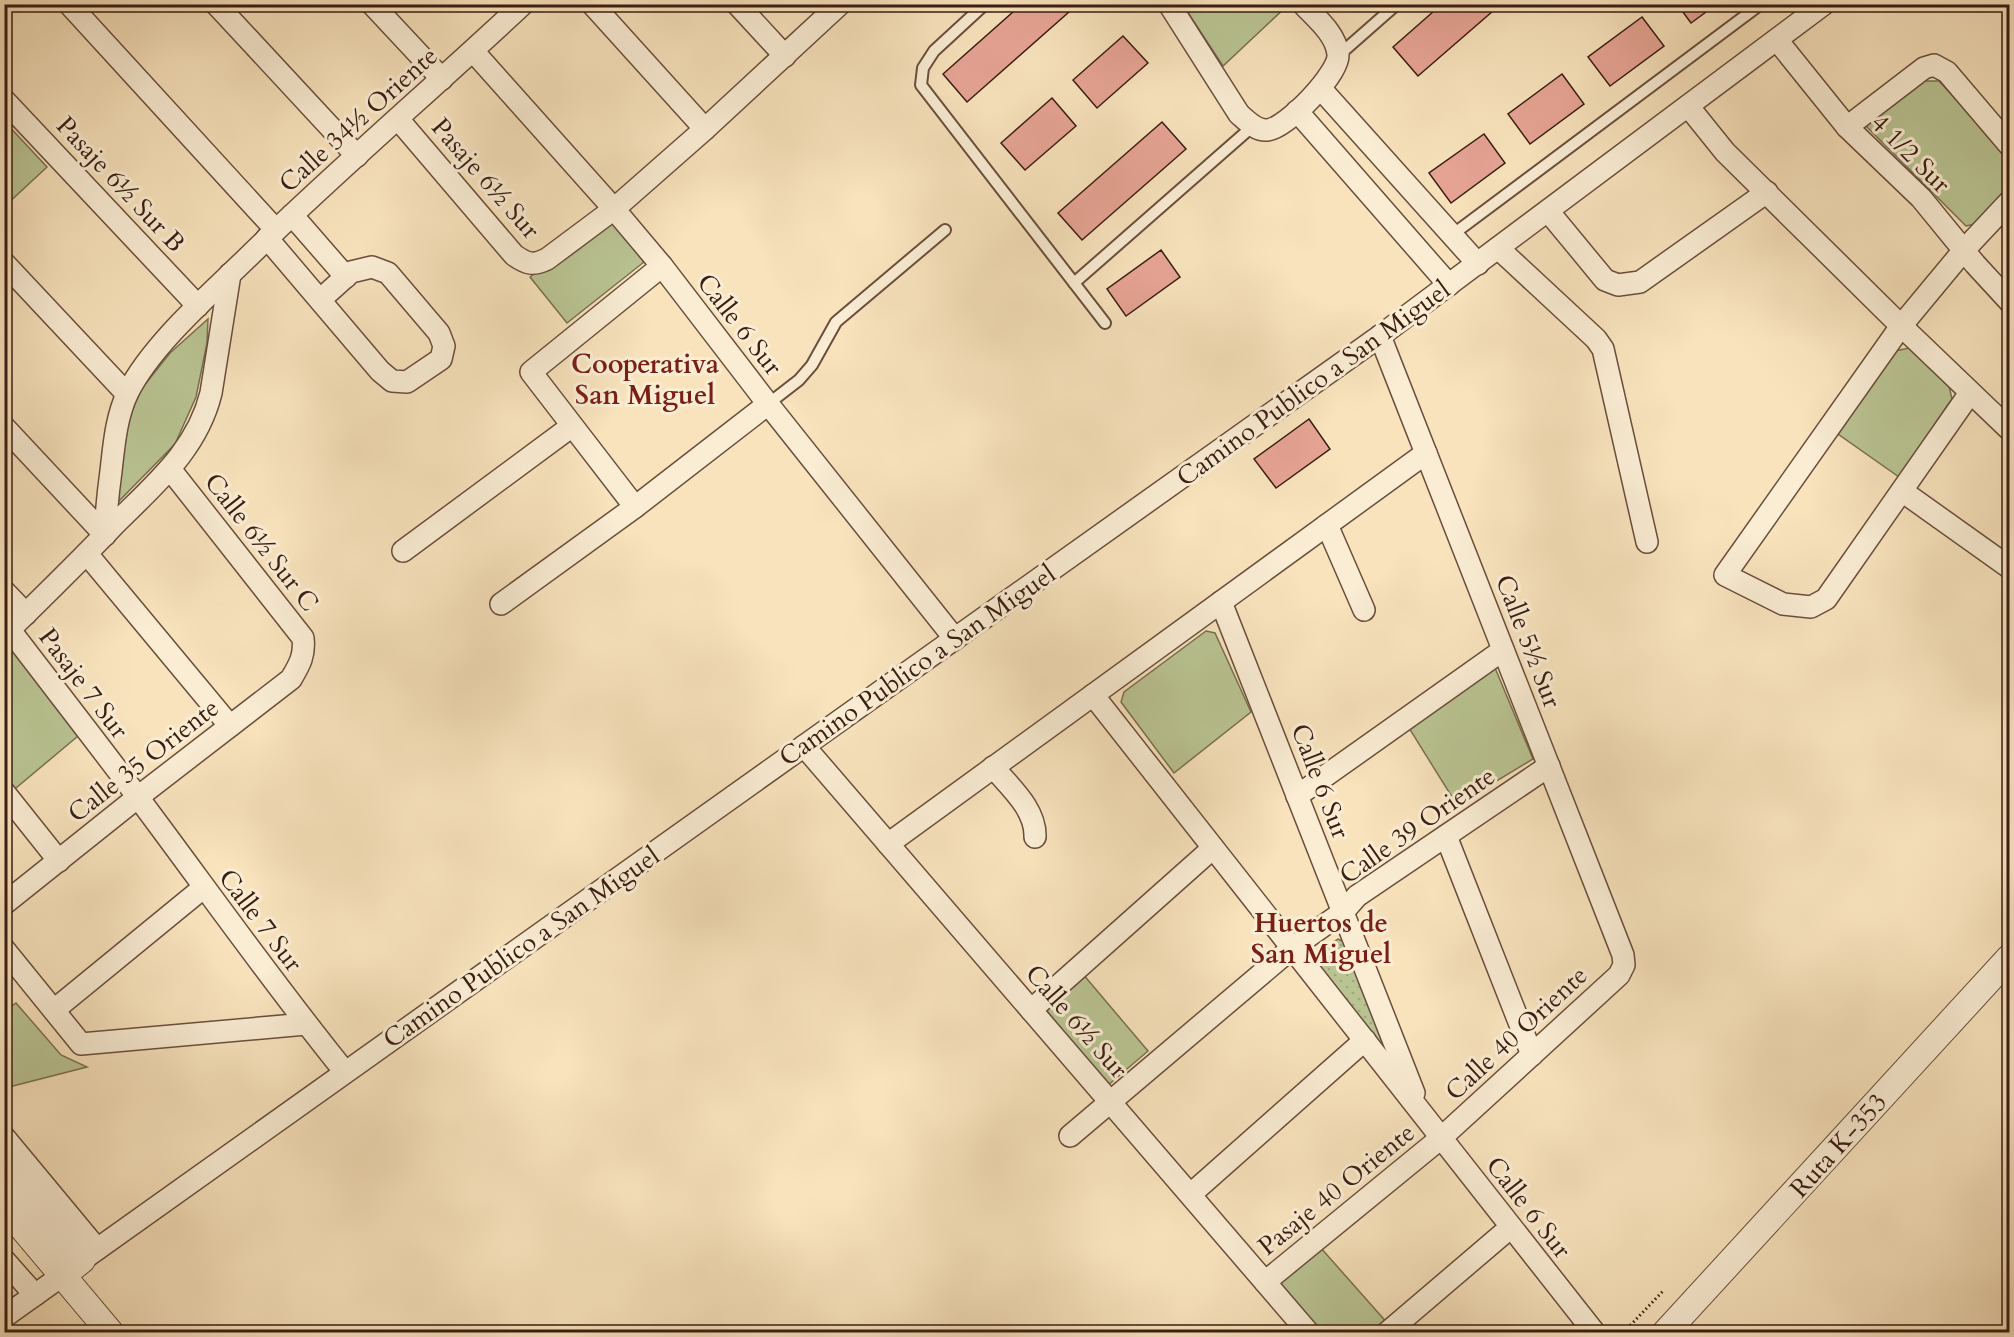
<svg xmlns="http://www.w3.org/2000/svg" width="2014" height="1337" font-family="Cardo,serif">
  <defs>
    <pattern id="grass-dots" width="8" height="8" patternUnits="userSpaceOnUse" patternTransform="scale(1.5)"><rect width="8" height="8" fill="#bac493"/><path d="M2 2h.1M6 6h.1" fill="none" stroke="#a1a87e" stroke-width="1.8" stroke-linecap="round"/></pattern>
  </defs>
  <rect width="100%" height="100%" fill="#f8e3bd"/>
  <filter id="stains"><feTurbulence type="fractalNoise" baseFrequency=".00333" numOctaves="4"/><feColorMatrix values="0 0 0 0 .2 0 0 0 0 .09 0 0 0 0 .02 0 0 0 .5 -.17"/></filter>
  <radialGradient id="worn" r=".72"><stop offset=".6" stop-color="#630" stop-opacity="0"/><stop offset="1" stop-color="#630" stop-opacity=".3"/></radialGradient>
  <!-- grass -->
  <polygon fill="url(#grass-dots)" stroke="#7a7052" stroke-width="1.5" points="1338,939 1346,943 1387,1055 1319,965 1318,951"/>
  <!-- park -->
  <g fill="#bac493" stroke="#7a7052" stroke-width="1.5">
    <polygon points="1183,5 1288,5 1223,66"/>
    <polygon points="1922,81 1939,81 2009,157 2009,186 1975,224 1966,226 1867,127 1868,119"/>
    <polygon points="5,122 47,167 5,206"/>
    <polygon points="607,215 644,262 567,323 530,277"/>
    <polygon points="208,319 207,343 196,397 175,444 116,504 128,420 139,392 170,353"/>
    <polygon points="1909,348 1949,386 1952,399 1899,477 1838,434 1895,351"/>
    <polygon points="1206,631 1215,633 1251,712 1174,773 1121,702 1124,692"/>
    <polygon points="4,637 84,731 10,793 4,785"/>
    <polygon points="1493,663 1533,759 1457,805 1409,728"/>
    <polygon points="1082,973 1148,1051 1107,1086 1043,1006"/>
    <polygon points="16,1003 61,1055 87,1067 5,1088 5,1011"/>
    <polygon points="1320,1247 1389,1325 1380,1332 1315,1332 1274,1284"/>
  </g>
  <!-- building -->
  <g fill="#e7a495" stroke="#3a1d12" stroke-width="1.5">
    <polygon points="1022,4 1078,4 967,102 943,74"/>
    <polygon points="1442,4 1501,4 1418,76 1393,47"/>
    <polygon points="1677,4 1717,4 1691,23"/>
    <polygon points="1642,17 1664,46 1610,86 1588,57"/>
    <polygon points="1123,36 1148,63 1097,108 1073,80"/>
    <polygon points="1562,74 1584,104 1530,144 1508,114"/>
    <polygon points="1052,98 1076,126 1025,170 1001,143"/>
    <polygon points="1162,122 1186,149 1082,240 1058,213"/>
    <polygon points="1484,134 1505,163 1451,203 1429,173"/>
    <polygon points="1161,250 1180,277 1126,316 1107,289"/>
    <polygon points="1309,419 1330,449 1276,488 1254,459"/>
  </g>
  <g fill="none" stroke-linecap="round" stroke-linejoin="round">
    <defs>
      <g id="service">
        <polyline points="985,4 934,51 923,68 921,85 1105,323"/>
        <polyline points="1339,55 1397,4"/>
        <polyline points="1452,235 1761,4"/>
        <polyline points="1074,283 1253,126"/>
        <polyline points="768,404 799,380 812,365 836,322 945,230"/>
      </g>
      <g id="minor">
        <polyline points="69,4 276,230"/>
        <polyline points="216,4 357,156"/>
        <polyline points="372,4 442,79"/>
        <polyline points="592,4 705,129"/>
        <polyline points="737,4 785,56"/>
        <path d="M1169,4L1239,114C1247,121 1256,131 1267,130C1286,129 1340,73 1338,54C1336,34 1316,18 1303,4"/>
        <polyline points="1777,40 1847,127 1921,198 1975,264 2010,302"/>
        <polyline points="473,51 614,209 662,266 768,404 955,639"/>
        <polyline points="1321,89 1478,264"/>
        <polyline points="4,100 198,306"/>
        <polyline points="1688,106 1725,152 1892,317 2010,430"/>
        <polyline points="1297,111 1449,285"/>
        <path d="M398,119L514,255C527,264 533,266 547,259L614,209L705,129L840,4"/>
        <polyline points="1847,127 1924,68 1934,65 1947,72 2010,146"/>
        <polyline points="1548,211 1605,280 1618,285 1640,282 1767,192"/>
        <polyline points="292,215 346,277"/>
        <polyline points="267,238 380,371 392,381 407,382 441,359 444,346 439,333 388,273 372,267 351,272 321,299"/>
        <polyline points="1498,248 1596,339 1603,349 1647,542"/>
        <polyline points="4,263 127,394"/>
        <polyline points="1970,393 1826,599 1811,607 1783,604 1725,575 1901,326 1964,250 2010,201"/>
        <polyline points="4,427 105,535"/>
        <polyline points="1902,491 2010,568"/>
        <polyline points="635,507 531,372 662,266"/>
        <polyline points="1327,525 1364,610"/>
        <path d="M105,535C106,513 108,493 111,471C114,445 116,417 128,392C152,345 207,297 245,260C335,172 431,90 523,4"/>
        <polyline points="403,551 572,426"/>
        <polyline points="87,554 230,726"/>
        <polyline points="4,591 26,614"/>
        <polyline points="1221,602 1414,1093"/>
        <polyline points="501,604 635,507 768,404"/>
        <path d="M10,630C52,685 95,740 137,796C206,888 272,982 345,1072"/>
        <path d="M4,635C42,598 79,562 115,524C155,484 197,450 211,393L230,274"/>
        <polyline points="1093,695 1594,1332"/>
        <polyline points="804,746 1308,1332"/>
        <path d="M993,767C1010,787 1036,809 1035,837"/>
        <polyline points="4,792 59,861"/>
        <polyline points="1297,796 1503,650"/>
        <polyline points="1446,836 1532,1055"/>
        <polyline points="888,844 1426,453"/>
        <path d="M4,904L138,797L291,679C300,664 305,655 303,638L170,469"/>
        <polyline points="4,949 81,1044 306,1024"/>
        <polyline points="54,1010 203,888"/>
        <polyline points="1031,1010 1213,848"/>
        <polyline points="1070,1136 1292,948 1343,912 1357,896 1549,766"/>
        <polyline points="4,1137 97,1249"/>
        <polyline points="1191,1194 1365,1040"/>
        <polyline points="4,1260 35,1295"/>
        <polyline points="82,1260 1380,336 1824,4"/>
        <polyline points="1265,1282 1441,1138 1619,975 1624,965 1623,955 1380,336"/>
        <polyline points="4,1317 63,1275"/>
        <polyline points="1388,1332 1511,1227"/>
      </g>
      <g id="tertiary">
        <polyline points="4,1169 82,1260 63,1275"/>
        <polyline points="4,1206 110,1332"/>
        <polyline points="1666,1332 2010,957"/>
      </g>
    </defs>
    <!-- service casing -->
    <use href="#service" stroke="#6a4e3d" stroke-width="14"/>
    <!-- minor casing -->
    <use href="#minor" stroke="#6a4e3d" stroke-width="24"/>
    <!-- tertiary casing -->
    <use href="#tertiary" stroke="#6a4e3d" stroke-width="28"/>
    <!-- path -->
    <polyline stroke="#3a1d12" stroke-width="3" stroke-dasharray="1.5 3" stroke-linecap="butt" points="1624,1332 1664,1290"/>
    <!-- service -->
    <use href="#service" stroke="#faedd4" stroke-width="10"/>
    <!-- minor -->
    <use href="#minor" stroke="#faedd4" stroke-width="21"/>
    <!-- tertiary -->
    <use href="#tertiary" stroke="#faedd4" stroke-width="26"/>
  </g>
  <g text-anchor="middle" stroke-width="6" stroke-linejoin="round" paint-order="stroke">
    <!-- street labels -->
    <g font-size="26" fill="#3a1d12" stroke="#faedd4">
      <text transform="translate(358 119) rotate(-42)" y="9">Calle 34½ Oriente</text>
      <text transform="translate(1911 153) rotate(45)" y="9">4 1/2 Sur</text>
      <text transform="translate(486 178) rotate(49)" y="9">Pasaje 6½ Sur</text>
      <text transform="translate(121 184) rotate(47)" y="9">Pasaje 6½ Sur B</text>
      <text transform="translate(740 324) rotate(52)" y="9">Calle 6 Sur</text>
      <text transform="translate(1313 383) rotate(-36)" y="9">Camino Publico a San Miguel</text>
      <text transform="translate(262 542) rotate(52)" y="9">Calle 6½ Sur C</text>
      <text transform="translate(1529 641) rotate(69)" y="9">Calle 5½ Sur</text>
      <text transform="translate(917 665) rotate(-35)" y="9">Camino Publico a San Miguel</text>
      <text transform="translate(84 683) rotate(53)" y="9">Pasaje 7 Sur</text>
      <text transform="translate(143 760) rotate(-38)" y="9">Calle 35 Oriente</text>
      <text transform="translate(1321 781) rotate(69)" y="9">Calle 6 Sur</text>
      <text transform="translate(1417 825) rotate(-35)" y="9">Calle 39 Oriente</text>
      <text transform="translate(261 920) rotate(53)" y="9">Calle 7 Sur</text>
      <text transform="translate(521 947) rotate(-35)" y="9">Camino Publico a San Miguel</text>
      <text transform="translate(1077 1021) rotate(49)" y="9">Calle 6½ Sur</text>
      <text transform="translate(1516 1033) rotate(-43)" y="9">Calle 40 Oriente</text>
      <text transform="translate(1838 1145) rotate(-48)" y="9">Ruta K-353</text>
      <text transform="translate(1336 1189) rotate(-39)" y="9">Pasaje 40 Oriente</text>
      <text transform="translate(1529 1207) rotate(52)" y="9">Calle 6 Sur</text>
    </g>
    <!-- neighbourhood labels -->
    <g font-size="27" font-weight="bold" fill="#7a1f14" stroke="#faedd4">
      <text x="645" y="373">Cooperativa<tspan x="645" dy="31">San Miguel</tspan></text>
      <text x="1321" y="932">Huertos de<tspan x="1321" dy="31">San Miguel</tspan></text>
    </g>
  </g>
  <!-- margin -->
  <rect width="2014" height="1337" fill="none" stroke="#f8e3bd" stroke-width="24"/>
  <rect x="6" y="6" width="2002" height="1325" fill="none" stroke="#3a1d12" stroke-width="3"/>
  <rect x="12" y="12" width="1990" height="1313" fill="none" stroke="#3a1d12" stroke-width="1.5"/>
  <rect width="100%" height="100%" filter="url(#stains)"/>
  <rect width="100%" height="100%" fill="url(#worn)"/>
</svg>
